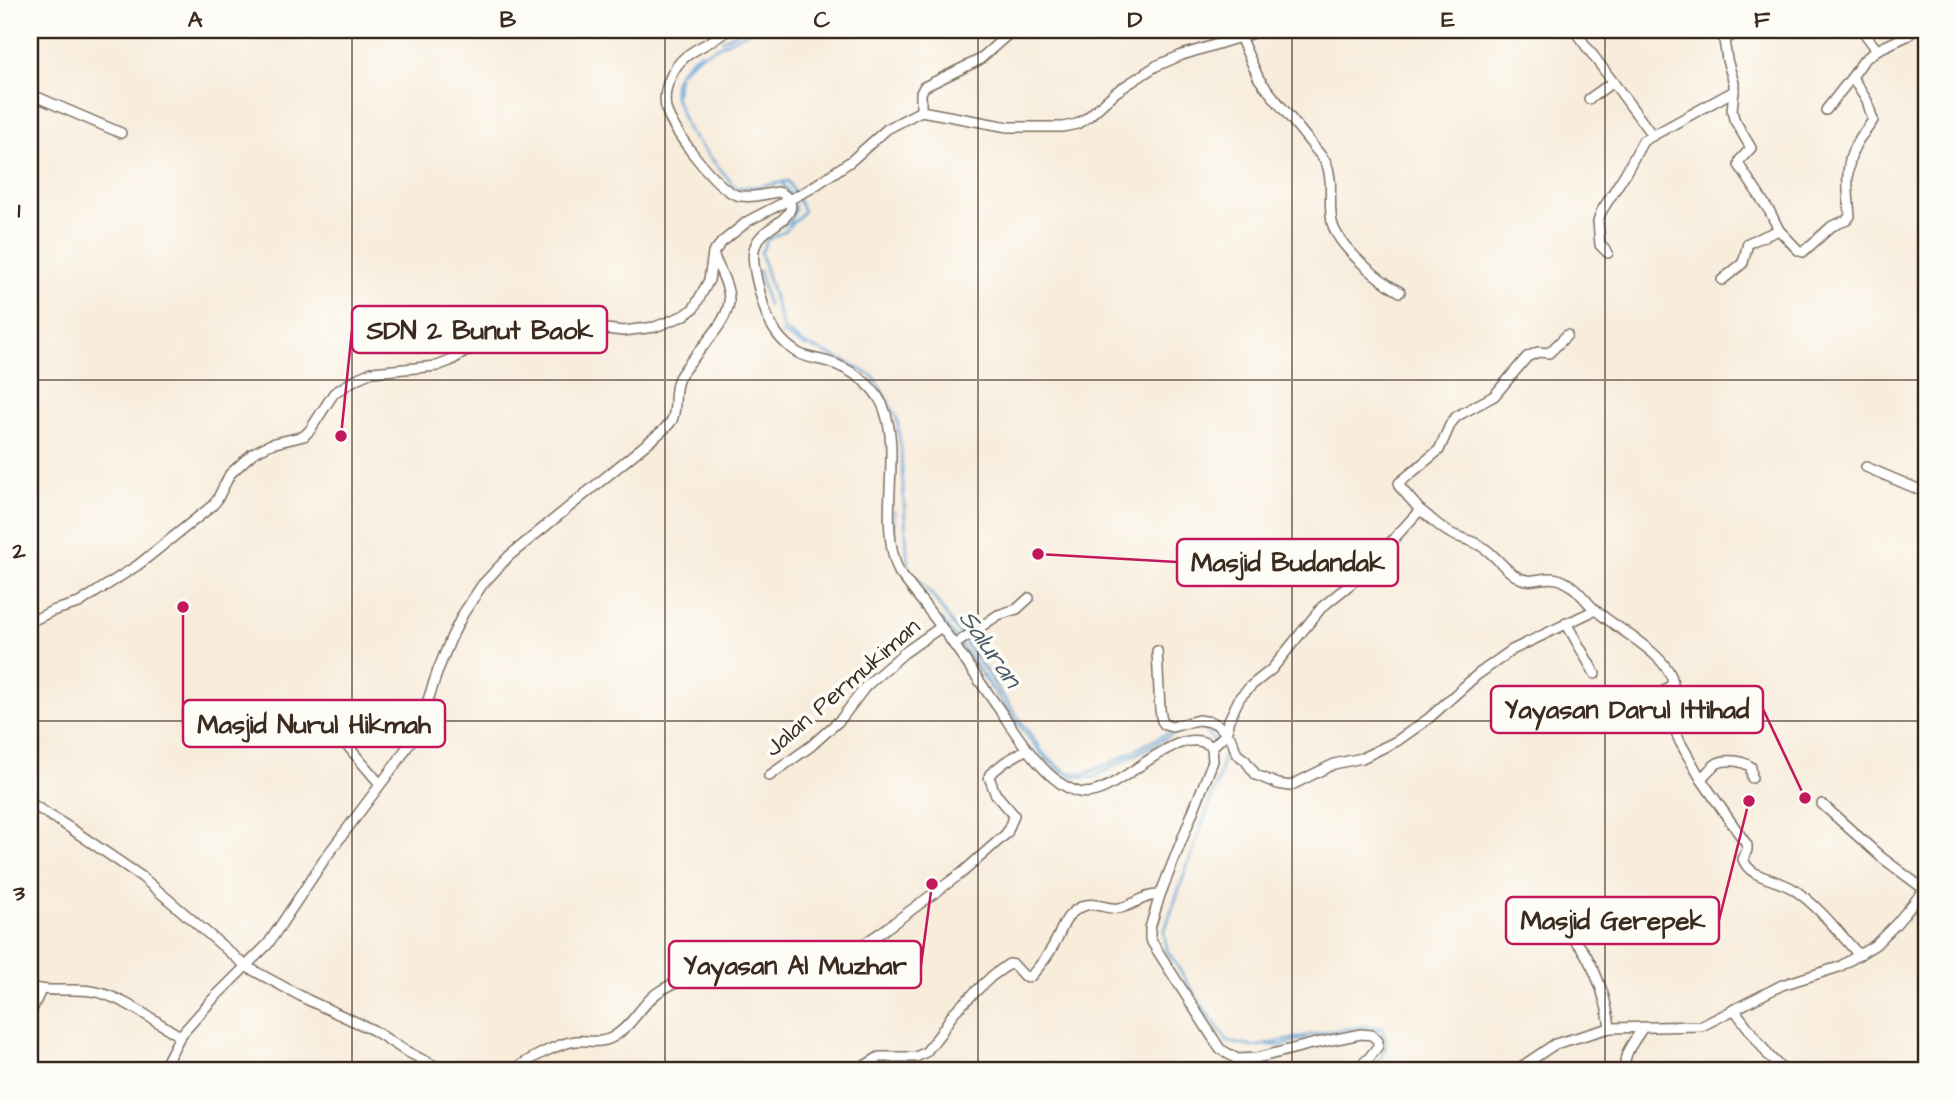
<svg xmlns="http://www.w3.org/2000/svg" width="1957" height="1101" font-family="'Architects Daughter',sans-serif">
  <rect width="100%" height="100%" fill="#fdfcf7"/>
  <filter id="ink" filterUnits="userSpaceOnUse"><feTurbulence type="fractalNoise" baseFrequency=".0143" numOctaves="2"/><feDisplacementMap in="SourceGraphic" scale="14" xChannelSelector="R" yChannelSelector="G"/><feConvolveMatrix kernelMatrix="1 2 1 2 8 2 1 2 1" color-interpolation-filters="sRGB"/></filter>
  <filter id="wash" filterUnits="userSpaceOnUse"><feTurbulence type="fractalNoise" baseFrequency=".00686" numOctaves="4" result="noise"/><feDisplacementMap in="SourceGraphic" scale="28" xChannelSelector="R" yChannelSelector="G"/><feGaussianBlur stdDeviation="1.57" result="paint"/><feColorMatrix in="noise" values="0 0 0 0 0 0 0 0 0 0 0 0 0 0 0 0 0 1.4 0 .05"/><feComposite in="paint" operator="in"/></filter>
  <g filter="url(#wash)">
    <rect width="100%" height="100%" fill="#f8ecdb"/>
    <g fill="none" stroke-linecap="round" stroke-linejoin="round">
      <!-- stream -->
      <g stroke="#60a4d5" stroke-width="2.5">
        <polyline points="751,30 697,57 679,73 675,97 688,131 736,188 763,186 788,181 804,211 785,231 767,240 761,253 783,329 804,344 845,361 874,377 897,418 901,451 908,568 932,595 1044,754 1071,776 1092,778 1186,727"/>
        <polyline points="722,40 741,30"/>
        <path d="M674,96C671,76 685,63 701,52"/>
        <polyline points="782,183 790,195"/>
        <polyline points="781,226 790,222 795,209 794,205"/>
        <polyline points="759,271 768,306"/>
        <polyline points="781,333 806,347"/>
        <polyline points="894,511 895,539"/>
        <polyline points="901,566 917,589"/>
        <polyline points="941,619 1028,737 1044,757 1062,772 1084,774 1109,764 1171,731"/>
        <path d="M1199,724L1220,737L1225,749L1219,777L1164,932L1167,950L1196,996L1228,1042L1254,1047L1315,1034L1364,1026L1382,1028C1391,1051 1383,1056 1367,1071"/>
        <polyline points="1203,729 1215,742"/>
        <polyline points="1196,1003 1210,1019"/>
        <polyline points="1377,1029 1382,1042"/>
        <polyline points="1267,1046 1284,1045 1305,1038"/>
      </g>
    </g>
  </g>
  <g filter="url(#ink)">
    <g fill="none" stroke-linecap="round" stroke-linejoin="round">
      <defs>
        <g id="minor">
          <path d="M728,30C708,47 683,49 671,76C666,86 664,97 666,108C671,129 715,187 736,195C748,199 765,194 778,192C786,194 794,203 789,212C781,226 758,230 754,250C751,264 760,293 764,307C770,327 780,342 798,353C807,358 819,359 829,362C850,369 872,383 882,404C904,451 876,520 899,572C916,594 934,616 950,639C967,663 983,686 999,709C1018,736 1046,784 1079,792C1115,802 1176,717 1212,747L1213,761L1160,895L1150,928V939L1220,1049L1237,1059L1257,1058L1312,1044L1361,1034L1372,1035L1378,1041V1046L1369,1058L1354,1071"/>
          <polyline points="1574,30 1613,82 1589,99"/>
          <polyline points="1862,30 1877,50"/>
          <path d="M1240,37L1259,79L1326,162C1334,181 1328,202 1332,222C1337,246 1379,280 1400,292"/>
          <polyline points="1613,82 1652,135"/>
          <polyline points="30,94 121,133"/>
          <polyline points="1826,110 1852,77"/>
          <polyline points="921,111 921,93 924,87 979,60 1013,30"/>
          <path d="M1779,230L1798,250L1803,252L1832,226L1847,220L1850,216C1848,192 1844,166 1856,144C1861,135 1868,129 1873,120L1867,101L1852,77L1864,60L1877,50L1909,35"/>
          <polyline points="1608,253 1600,245 1598,221 1601,212 1625,174 1643,141 1734,91 1734,83 1727,60 1724,40 1734,34 1735,30"/>
          <polyline points="1722,280 1743,263 1748,243 1779,230 1770,212 1739,165 1740,160 1751,148 1734,119 1732,110 1734,91"/>
          <polyline points="1866,467 1927,493"/>
          <path d="M1420,510C1430,517 1439,527 1450,533C1461,539 1473,540 1484,548C1496,556 1504,569 1516,576C1533,587 1544,573 1561,580C1576,586 1583,598 1593,608C1614,628 1669,654 1673,683L1657,698L1644,707C1632,704 1625,696 1616,708"/>
          <polyline points="30,622 52,611 79,603 138,565 212,506 217,500 230,474 253,453 271,444 304,436 310,430 334,393 358,378 372,372 437,366 450,361 475,346 500,338 559,327 589,327 623,331 655,327 685,315 694,308 709,280 713,253 722,242 748,221 810,189 851,161 887,129 921,111 1008,127 1063,127 1077,124 1088,117 1116,92 1156,66 1182,55 1263,30"/>
          <polyline points="1566,623 1595,674"/>
          <polyline points="954,645 998,615 1017,609 1029,598"/>
          <polyline points="1157,651 1160,710 1162,721 1165,725 1172,727 1198,720 1212,722 1218,725 1231,738 1237,754 1245,760 1256,775 1278,784 1290,786 1334,764 1362,758 1397,741 1428,719 1477,675 1512,650 1595,610"/>
          <path d="M1660,694L1680,742L1701,779L1747,845V850L1743,859C1750,879 1776,878 1793,889C1818,905 1839,933 1859,955"/>
          <polyline points="323,717 380,784"/>
          <polyline points="1212,747 1227,733 1228,722 1240,697 1252,685 1272,669 1322,607 1358,578 1420,510 1399,486 1399,483 1439,450 1451,423 1457,416 1494,396 1527,357 1538,352 1549,353 1567,335"/>
          <polyline points="769,776 811,746 841,719 866,686 904,653 941,627"/>
          <path d="M1701,779C1713,766 1716,759 1735,761C1742,762 1746,763 1751,767L1752,778"/>
          <polyline points="30,803 70,828 142,877 247,967 308,1000 373,1030 404,1050 444,1071"/>
          <polyline points="1822,804 1881,857 1925,890"/>
          <path d="M1568,912C1566,918 1565,922 1567,928C1571,938 1581,946 1586,955C1599,978 1607,1001 1610,1028"/>
          <path d="M30,987C50,993 70,988 91,991C118,994 156,1022 180,1036"/>
          <polyline points="1734,1009 1769,1056 1784,1071"/>
          <polyline points="30,1014 41,990"/>
          <path d="M162,1071L180,1036L212,1000L268,944L326,857L398,761L418,730L438,670L452,636L463,614L482,585L509,556L661,432C664,429 670,424 672,420C678,407 672,393 679,378C691,356 727,326 729,302C730,287 719,269 714,256"/>
          <path d="M513,1071C527,1060 558,1043 576,1041C588,1040 602,1044 613,1037C634,1025 643,1000 663,989C683,977 704,978 725,972C745,967 766,947 784,946C798,946 813,955 823,963L841,959L880,933L963,872L1007,833L1014,815L995,793L989,777L990,774L1005,762L1027,749"/>
          <path d="M856,1071L879,1057H916L926,1052L940,1034L954,1012L992,976L1009,964L1014,965L1024,976L1030,977C1039,967 1047,958 1053,946C1064,928 1063,913 1086,905C1096,902 1108,910 1119,908C1134,906 1144,894 1160,895"/>
          <polyline points="1515,1071 1555,1044 1610,1028 1702,1026 1782,985 1839,967 1875,945 1896,924 1927,887"/>
          <path d="M1626,1071C1621,1054 1635,1041 1643,1027"/>
        </g>
      </defs>
      <!-- minor casing -->
      <use href="#minor" stroke="#7d6e60" stroke-width="12"/>
      <!-- minor -->
      <use href="#minor" stroke="#fff" stroke-width="9"/>
    </g>
  </g>
  <!-- grid -->
  <path fill="none" stroke="#3b2a1e" stroke-width="2" stroke-opacity="0.55" d="M352,30V1071M665,30V1071M978,30V1071M1292,30V1071M1605,30V1071M30,380H1927M30,721H1927"/>
  <g text-anchor="middle" stroke-width="7" stroke-linejoin="round" paint-order="stroke">
    <!-- street labels -->
    <g font-size="24" fill="#3b2a1e" stroke="#fdfcf7">
      <text transform="translate(842 687) rotate(-41)" y="8">Jalan Permukiman</text>
    </g>
    <!-- water labels -->
    <g font-size="26" font-style="italic" fill="#4a5b67" stroke="#fdfcf7">
      <text transform="translate(991 648) rotate(55)" y="9">Saluran</text>
    </g>
  </g>
  <!-- callouts -->
  <path fill="none" stroke="#c2185b" stroke-width="2.5" d="M341 436L352 330M1038 554L1177 562M1805 798L1763 709M183 607L183 724M1749 801L1719 920M932 884L921 965"/>
  <g fill="#c2185b" stroke="#fdfcf7" stroke-width="2.5">
    <circle cx="341" cy="436" r="7"/>
    <circle cx="1038" cy="554" r="7"/>
    <circle cx="1805" cy="798" r="7"/>
    <circle cx="183" cy="607" r="7"/>
    <circle cx="1749" cy="801" r="7"/>
    <circle cx="932" cy="884" r="7"/>
  </g>
  <g fill="#fdfcf7" stroke="#c2185b" stroke-width="2.5">
    <rect x="352" y="306" width="255" height="47" rx="7"/>
    <rect x="1177" y="539" width="221" height="47" rx="7"/>
    <rect x="1491" y="686" width="272" height="47" rx="7"/>
    <rect x="183" y="700" width="262" height="47" rx="7"/>
    <rect x="1506" y="897" width="213" height="47" rx="7"/>
    <rect x="669" y="941" width="252" height="47" rx="7"/>
  </g>
  <g font-size="26" text-anchor="middle" font-weight="bold" fill="#3b2a1e">
    <text x="480" y="339">SDN 2 Bunut Baok</text>
    <text x="1288" y="571">Masjid Budandak</text>
    <text x="1627" y="718">Yayasan Darul Ittihad</text>
    <text x="314" y="733">Masjid Nurul Hikmah</text>
    <text x="1613" y="929">Masjid Gerepek</text>
    <text x="795" y="974">Yayasan Al Muzhar</text>
  </g>
  <!-- margin -->
  <rect width="1957" height="1101" fill="none" stroke="#fdfcf7" stroke-width="77"/>
  <rect x="38" y="38" width="1880" height="1024" fill="none" stroke="#3b2a1e" stroke-width="2.5"/>
  <g font-size="23" text-anchor="middle" font-weight="bold" fill="#3b2a1e">
    <text x="195" y="27">A</text>
    <text x="508" y="27">B</text>
    <text x="822" y="27">C</text>
    <text x="1135" y="27">D</text>
    <text x="1448" y="27">E</text>
    <text x="1762" y="27">F</text>
    <text x="19" y="217">1</text>
    <text x="19" y="558">2</text>
    <text x="19" y="900">3</text>
  </g>
</svg>
